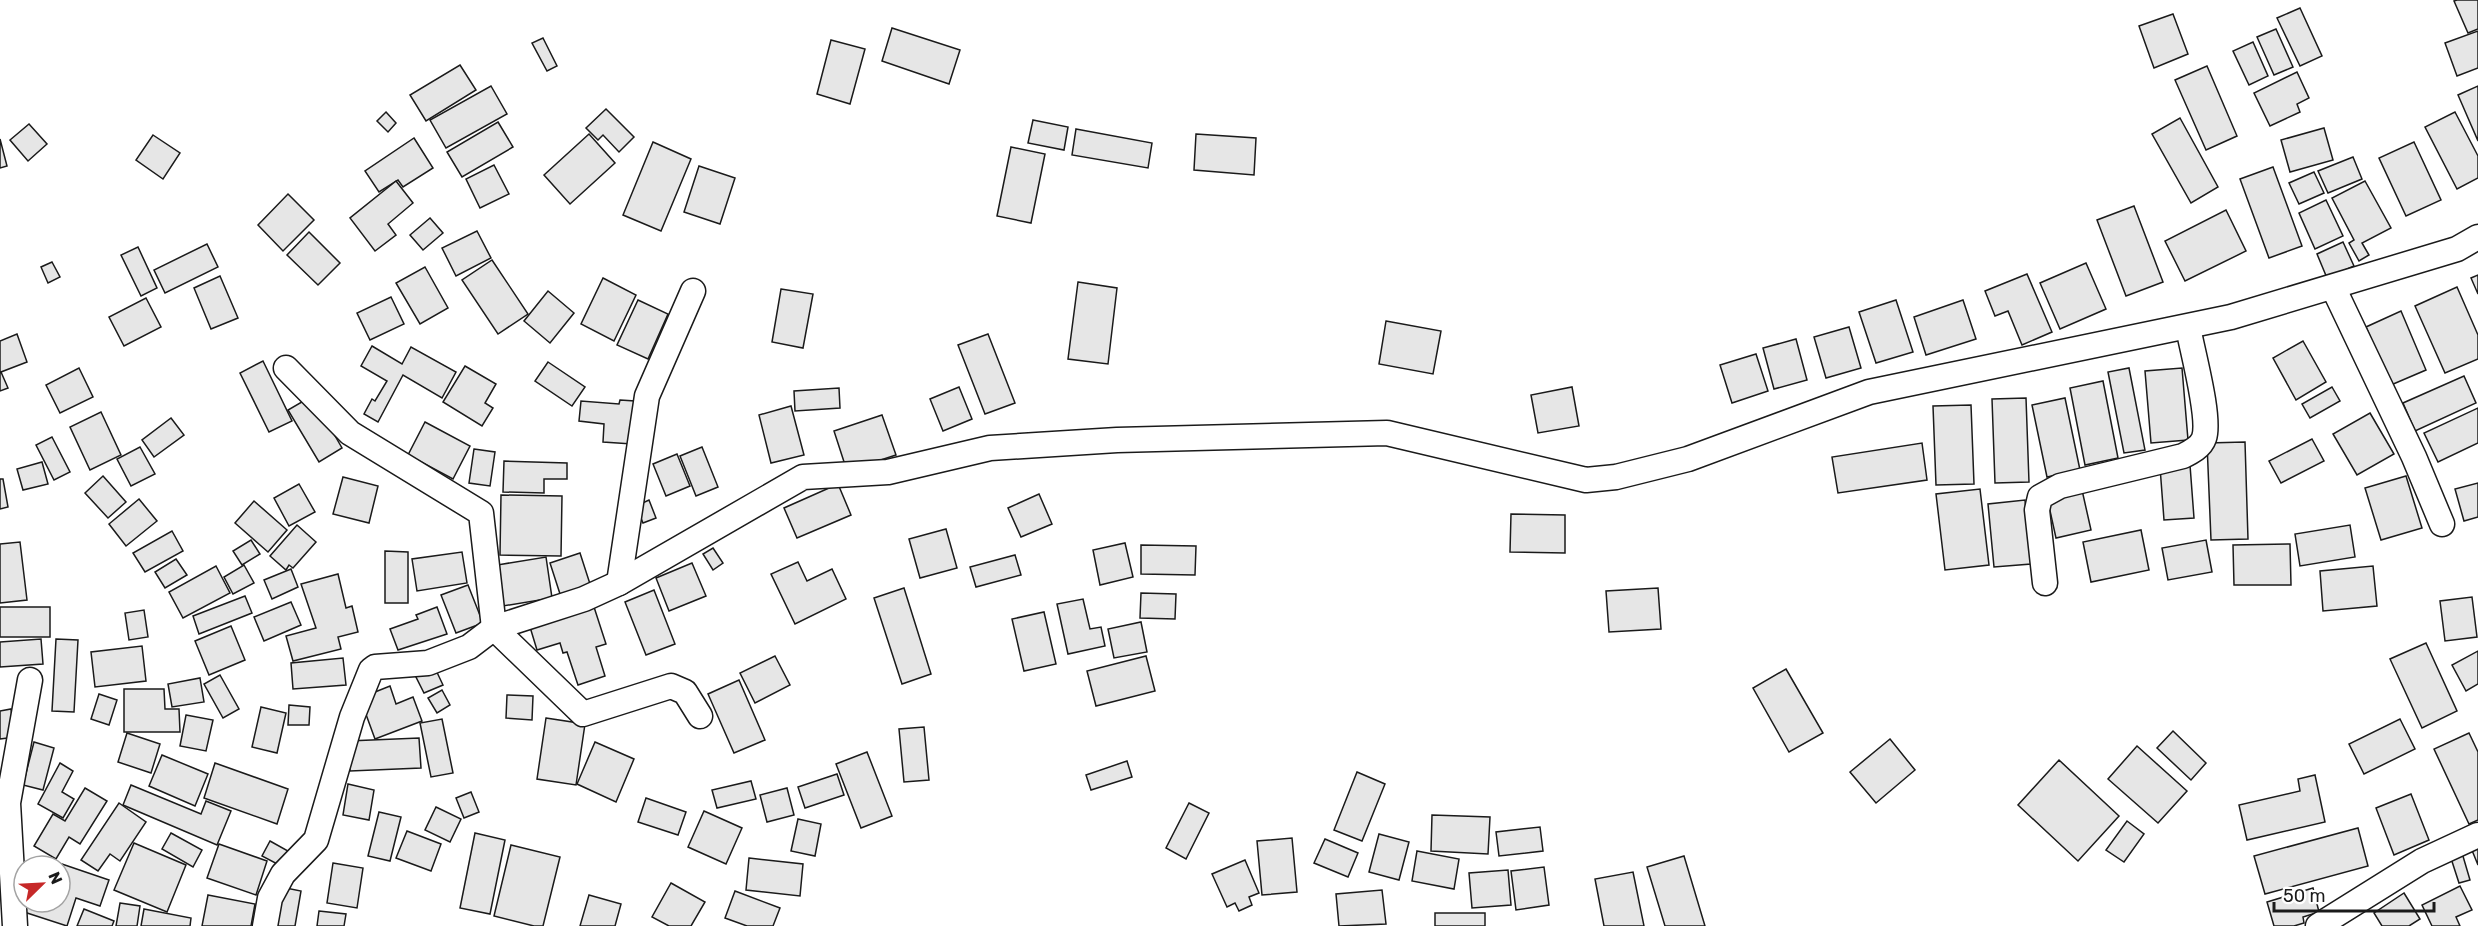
<svg xmlns="http://www.w3.org/2000/svg" width="2478" height="926" font-family="Rubik,sans-serif">
  <rect width="100%" height="100%" fill="#fff"/>
  <!-- building -->
  <g fill="#e6e6e6" stroke="#1a1a1a" stroke-width="1.5">
    <polygon points="2457,0 2478,0 2478,29 2468,33 2454,1"/>
    <polygon points="2300,8 2322,56 2300,66 2277,18"/>
    <polygon points="2173,14 2188,54 2154,68 2139,26"/>
    <polygon points="892,28 960,50 949,84 882,61"/>
    <polygon points="2276,29 2293,67 2274,75 2257,37"/>
    <polygon points="2478,31 2478,68 2457,76 2445,43"/>
    <polygon points="543,38 557,66 547,71 532,43"/>
    <polygon points="831,40 865,49 850,104 817,94"/>
    <polygon points="2253,42 2268,76 2249,85 2233,51"/>
    <polygon points="460,65 476,90 426,121 410,95"/>
    <polygon points="2207,66 2237,136 2206,150 2175,80"/>
    <polygon points="2297,72 2309,98 2297,104 2300,112 2270,126 2254,93"/>
    <polygon points="491,86 507,114 446,148 430,120"/>
    <polygon points="2478,86 2478,141 2458,95"/>
    <polygon points="606,109 634,137 619,152 603,135 598,140 586,128"/>
    <polygon points="386,112 396,123 388,132 377,121"/>
    <polygon points="2455,112 2478,156 2478,178 2457,189 2425,127"/>
    <polygon points="2180,118 2218,187 2191,203 2152,134"/>
    <polygon points="1033,120 1068,127 1064,150 1028,143"/>
    <polygon points="498,122 513,147 462,177 447,152"/>
    <polygon points="29,124 47,144 28,161 10,140"/>
    <polygon points="2324,128 2333,160 2290,172 2281,140"/>
    <polygon points="1076,129 1152,143 1148,168 1072,155"/>
    <polygon points="589,134 615,163 570,204 544,175"/>
    <polygon points="1196,134 1256,138 1254,175 1194,170"/>
    <polygon points="153,135 180,153 163,179 136,160"/>
    <polygon points="414,138 433,168 403,187 398,180 379,192 365,171"/>
    <polygon points="0,139 7,166 0,168"/>
    <polygon points="653,142 691,159 661,231 623,215"/>
    <polygon points="2414,142 2441,200 2406,216 2379,158"/>
    <polygon points="1011,147 1045,154 1031,223 997,216"/>
    <polygon points="2353,157 2362,179 2328,193 2318,171"/>
    <polygon points="494,165 509,194 480,208 466,179"/>
    <polygon points="699,166 735,178 720,224 684,212"/>
    <polygon points="2273,167 2302,246 2269,258 2240,179"/>
    <polygon points="2314,172 2324,193 2299,204 2289,183"/>
    <polygon points="396,181 413,203 388,224 396,235 375,251 350,218"/>
    <polygon points="2365,181 2391,228 2362,243 2369,255 2359,261 2349,243 2354,240 2332,198"/>
    <polygon points="288,194 314,220 283,251 258,225"/>
    <polygon points="2326,200 2343,236 2315,249 2299,213"/>
    <polygon points="2134,206 2163,282 2126,296 2097,220"/>
    <polygon points="2226,210 2246,251 2185,281 2165,241"/>
    <polygon points="430,218 443,233 423,250 410,235"/>
    <polygon points="477,231 491,258 456,276 442,248"/>
    <polygon points="309,232 340,263 318,285 287,255"/>
    <polygon points="2343,242 2354,266 2327,278 2317,254"/>
    <polygon points="207,244 218,267 165,293 154,270"/>
    <polygon points="138,247 157,288 141,296 121,255"/>
    <polygon points="492,260 528,314 498,334 462,280"/>
    <polygon points="52,262 60,277 48,283 41,267"/>
    <polygon points="2086,263 2106,309 2060,329 2040,283"/>
    <polygon points="425,267 448,308 420,324 396,283"/>
    <polygon points="2027,274 2052,332 2022,345 2008,311 1995,316 1985,291"/>
    <polygon points="2478,275 2478,294 2471,278"/>
    <polygon points="220,276 238,318 211,329 194,288"/>
    <polygon points="603,278 636,295 614,341 581,324"/>
    <polygon points="1078,282 1117,288 1108,364 1068,359"/>
    <polygon points="2457,287 2478,335 2478,359 2445,373 2415,306"/>
    <polygon points="781,289 813,294 803,348 772,342"/>
    <polygon points="548,291 574,313 550,343 524,321"/>
    <polygon points="391,297 404,324 370,340 357,313"/>
    <polygon points="146,298 161,327 124,346 109,317"/>
    <polygon points="638,300 668,314 648,359 617,345"/>
    <polygon points="1896,300 1913,352 1876,363 1859,312"/>
    <polygon points="1963,300 1976,339 1926,355 1914,317"/>
    <polygon points="2401,311 2426,370 2391,385 2366,327"/>
    <polygon points="1386,321 1441,331 1433,374 1379,364"/>
    <polygon points="1849,327 1861,368 1826,378 1814,337"/>
    <polygon points="17,334 27,362 1,372 8,388 0,391 0,341"/>
    <polygon points="988,334 1015,403 985,414 958,345"/>
    <polygon points="1796,339 1807,380 1774,389 1763,348"/>
    <polygon points="2303,341 2326,382 2296,400 2273,358"/>
    <polygon points="372,346 402,364 411,347 456,372 442,398 403,375 378,422 364,414 372,399 375,401 387,381 361,366"/>
    <polygon points="1756,354 1768,391 1732,403 1720,365"/>
    <polygon points="263,361 292,421 269,432 240,373"/>
    <polygon points="548,362 585,387 572,406 535,381"/>
    <polygon points="465,366 496,384 485,403 493,408 482,426 443,402"/>
    <polygon points="79,368 93,397 60,413 46,385"/>
    <polygon points="2129,368 2145,450 2124,453 2108,372"/>
    <polygon points="2182,368 2188,440 2151,443 2145,371"/>
    <polygon points="2464,376 2476,403 2415,431 2403,403"/>
    <polygon points="2103,381 2118,458 2085,465 2070,388"/>
    <polygon points="959,387 972,419 943,431 930,399"/>
    <polygon points="1572,387 1579,426 1538,433 1531,395"/>
    <polygon points="2332,387 2340,401 2310,418 2302,404"/>
    <polygon points="839,388 840,408 795,411 794,391"/>
    <polygon points="312,396 342,448 319,462 288,410"/>
    <polygon points="2026,398 2029,482 1995,483 1992,399"/>
    <polygon points="2065,398 2080,470 2047,477 2032,405"/>
    <polygon points="620,400 635,401 632,444 603,442 604,424 579,421 581,401 619,404"/>
    <polygon points="1971,405 1974,484 1936,485 1933,406"/>
    <polygon points="791,406 804,455 771,463 759,415"/>
    <polygon points="2478,408 2478,443 2438,462 2424,433"/>
    <polygon points="101,412 121,455 90,470 70,427"/>
    <polygon points="2370,413 2394,454 2357,475 2333,434"/>
    <polygon points="882,415 896,455 847,471 834,431"/>
    <polygon points="171,418 184,435 154,457 142,440"/>
    <polygon points="425,422 470,446 453,479 408,455"/>
    <polygon points="52,437 70,472 54,480 36,445"/>
    <polygon points="2312,439 2324,461 2281,483 2269,461"/>
    <polygon points="2245,442 2248,539 2211,540 2207,443"/>
    <polygon points="1922,443 1927,480 1838,493 1832,457"/>
    <polygon points="140,447 155,474 131,486 117,459"/>
    <polygon points="702,447 718,487 696,496 680,456"/>
    <polygon points="474,449 495,452 490,486 469,483"/>
    <polygon points="677,454 690,486 666,496 653,464"/>
    <polygon points="504,461 567,463 567,479 544,479 544,493 503,492"/>
    <polygon points="42,462 48,484 23,490 17,469"/>
    <polygon points="2190,465 2194,518 2164,520 2160,467"/>
    <polygon points="103,476 126,502 108,518 85,493"/>
    <polygon points="2406,476 2422,528 2381,540 2365,488"/>
    <polygon points="343,477 378,486 369,523 333,514"/>
    <polygon points="0,479 3,479 8,507 0,509"/>
    <polygon points="2478,483 2478,517 2464,521 2455,489"/>
    <polygon points="299,484 315,512 289,526 274,498"/>
    <polygon points="838,484 851,515 797,538 784,508"/>
    <polygon points="1980,489 1989,565 1945,570 1936,494"/>
    <polygon points="2082,490 2091,530 2056,538 2047,497"/>
    <polygon points="1039,494 1052,524 1021,537 1008,508"/>
    <polygon points="501,495 562,496 561,556 500,555"/>
    <polygon points="139,499 157,521 126,546 109,524"/>
    <polygon points="649,500 656,518 643,523 636,506"/>
    <polygon points="2025,500 2031,564 1994,567 1988,504"/>
    <polygon points="254,501 287,530 268,552 235,523"/>
    <polygon points="1511,514 1565,515 1565,553 1510,552"/>
    <polygon points="297,525 316,542 293,568 289,565 286,570 270,556"/>
    <polygon points="2350,525 2355,557 2300,566 2295,534"/>
    <polygon points="946,529 957,568 920,578 909,539"/>
    <polygon points="2141,530 2149,570 2091,582 2083,542"/>
    <polygon points="172,531 183,551 145,572 133,553"/>
    <polygon points="251,540 260,554 242,565 233,551"/>
    <polygon points="2206,540 2212,572 2168,580 2162,548"/>
    <polygon points="20,542 27,600 0,603 0,544"/>
    <polygon points="1125,543 1133,577 1100,585 1093,550"/>
    <polygon points="2290,544 2291,585 2234,585 2233,545"/>
    <polygon points="1141,545 1196,546 1195,575 1141,574"/>
    <polygon points="713,548 723,563 713,570 703,554"/>
    <polygon points="385,551 408,552 408,603 385,603"/>
    <polygon points="462,552 467,583 417,591 412,559"/>
    <polygon points="580,553 591,587 561,597 550,563"/>
    <polygon points="1015,555 1021,575 976,587 970,567"/>
    <polygon points="546,557 552,598 503,606 497,565"/>
    <polygon points="176,559 187,575 165,588 155,572"/>
    <polygon points="798,562 807,581 832,569 846,599 795,624 771,574"/>
    <polygon points="692,563 706,596 669,611 656,578"/>
    <polygon points="244,565 254,583 233,594 224,577"/>
    <polygon points="216,566 230,593 183,618 169,592"/>
    <polygon points="2373,566 2377,606 2323,611 2320,571"/>
    <polygon points="291,569 298,587 272,599 264,580"/>
    <polygon points="338,574 346,608 352,606 358,632 338,637 341,649 293,661 286,636 316,628 301,584"/>
    <polygon points="468,585 483,623 456,633 441,595"/>
    <polygon points="904,588 931,674 902,684 874,598"/>
    <polygon points="1658,588 1661,629 1609,632 1606,591"/>
    <polygon points="654,590 675,644 646,655 625,602"/>
    <polygon points="1141,593 1176,594 1175,619 1140,618"/>
    <polygon points="245,596 252,613 199,634 193,616"/>
    <polygon points="2472,597 2477,637 2445,641 2440,601"/>
    <polygon points="1083,599 1090,629 1101,627 1105,646 1068,654 1057,604"/>
    <polygon points="291,602 301,625 264,641 254,617"/>
    <rect x="0" y="607" width="50" height="30"/>
    <polygon points="437,607 447,634 398,650 390,629 418,619 416,615"/>
    <polygon points="594,607 606,644 596,647 605,676 578,685 567,652 563,653 560,643 537,650 530,627"/>
    <polygon points="144,610 148,637 129,640 125,613"/>
    <polygon points="1044,612 1056,664 1024,671 1012,619"/>
    <polygon points="1141,622 1147,652 1114,658 1108,629"/>
    <polygon points="231,626 245,660 209,675 195,641"/>
    <polygon points="41,639 43,664 0,667 0,642"/>
    <polygon points="56,639 78,640 74,712 52,711"/>
    <polygon points="2426,643 2457,711 2422,728 2390,659"/>
    <polygon points="142,646 146,681 95,687 91,652"/>
    <polygon points="2478,651 2478,684 2466,691 2452,665"/>
    <polygon points="775,656 790,685 755,703 740,673"/>
    <polygon points="1146,656 1155,691 1096,706 1087,671"/>
    <polygon points="343,658 346,685 293,689 291,663"/>
    <polygon points="434,666 443,685 424,693 415,675"/>
    <polygon points="1786,669 1823,733 1789,752 1753,688"/>
    <polygon points="220,675 239,709 223,718 204,684"/>
    <polygon points="200,678 204,702 172,707 168,684"/>
    <polygon points="739,680 765,740 734,753 708,694"/>
    <polygon points="390,686 396,704 413,697 422,721 375,739 360,698"/>
    <polygon points="124,689 164,689 165,709 179,709 180,732 124,732"/>
    <polygon points="442,690 450,705 437,713 428,698"/>
    <polygon points="99,694 117,700 109,725 91,719"/>
    <polygon points="507,695 533,696 532,720 506,718"/>
    <polygon points="289,705 310,707 309,725 288,725"/>
    <polygon points="261,707 286,713 277,753 252,747"/>
    <polygon points="11,709 15,737 0,739 0,711"/>
    <polygon points="186,715 213,720 206,751 180,746"/>
    <polygon points="546,718 585,724 576,785 537,779"/>
    <polygon points="442,719 453,773 431,777 420,723"/>
    <polygon points="2400,719 2415,749 2364,774 2349,744"/>
    <polygon points="924,727 929,780 904,782 899,729"/>
    <polygon points="2173,731 2206,763 2191,780 2157,748"/>
    <polygon points="127,733 160,744 151,773 118,762"/>
    <polygon points="2469,733 2478,752 2478,820 2469,824 2434,749"/>
    <polygon points="419,738 421,768 350,771 348,741"/>
    <polygon points="1890,739 1915,770 1876,803 1850,772"/>
    <polygon points="34,742 54,748 43,790 23,785"/>
    <polygon points="595,742 634,759 616,802 577,784"/>
    <polygon points="2137,746 2187,791 2158,823 2108,779"/>
    <polygon points="867,752 892,816 861,828 836,764"/>
    <polygon points="162,755 208,774 195,806 149,786"/>
    <polygon points="2059,760 2119,816 2078,861 2018,805"/>
    <polygon points="1127,761 1132,777 1091,790 1086,775"/>
    <polygon points="60,763 73,771 62,792 74,799 63,818 38,804"/>
    <polygon points="215,763 288,789 277,824 204,798"/>
    <polygon points="1357,772 1385,784 1362,841 1334,830"/>
    <polygon points="837,774 844,795 805,808 798,787"/>
    <polygon points="2315,775 2325,822 2247,840 2239,805 2300,791 2298,779"/>
    <polygon points="751,781 756,799 717,808 712,790"/>
    <polygon points="348,784 374,790 369,820 343,815"/>
    <polygon points="131,785 201,814 206,801 231,811 217,845 123,805"/>
    <polygon points="85,788 107,801 80,844 69,837 56,859 34,846 53,814 65,821"/>
    <polygon points="787,788 794,815 767,822 760,795"/>
    <polygon points="471,792 479,812 464,818 456,798"/>
    <polygon points="2411,794 2429,840 2394,855 2376,808"/>
    <polygon points="646,798 686,812 678,835 638,822"/>
    <polygon points="119,803 146,822 120,861 110,854 98,871 81,860"/>
    <polygon points="1189,803 1209,813 1186,859 1166,848"/>
    <polygon points="436,807 461,819 450,842 425,830"/>
    <polygon points="704,811 742,828 726,864 688,847"/>
    <polygon points="379,812 401,817 390,861 368,856"/>
    <polygon points="1432,815 1490,817 1488,854 1431,851"/>
    <polygon points="798,819 821,824 815,856 791,851"/>
    <polygon points="2127,821 2144,834 2124,862 2106,850"/>
    <polygon points="1540,827 1543,851 1499,856 1496,832"/>
    <polygon points="2358,828 2368,866 2265,894 2254,856"/>
    <polygon points="407,831 441,844 431,871 396,858"/>
    <polygon points="171,833 202,850 193,867 162,849"/>
    <polygon points="475,833 505,840 490,914 460,908"/>
    <polygon points="1379,834 1409,842 1399,880 1369,872"/>
    <polygon points="1292,838 1297,892 1262,895 1257,841"/>
    <polygon points="1325,839 1358,853 1348,877 1314,863"/>
    <polygon points="2478,839 2478,865 2469,843"/>
    <polygon points="270,841 288,851 281,866 262,856"/>
    <polygon points="134,843 186,865 167,912 114,890"/>
    <polygon points="219,844 267,861 256,895 207,878"/>
    <polygon points="511,845 560,857 543,926 534,926 494,916"/>
    <polygon points="2460,846 2470,880 2459,883 2448,849"/>
    <polygon points="1417,851 1459,859 1454,889 1412,881"/>
    <polygon points="1684,856 1705,926 1665,926 1647,867"/>
    <polygon points="749,858 803,864 800,896 746,890"/>
    <polygon points="1245,860 1259,893 1249,897 1252,905 1239,911 1235,903 1227,907 1212,874"/>
    <polygon points="56,862 109,880 100,906 76,898 67,926 24,912 28,902 60,902 60,866 55,866"/>
    <polygon points="333,863 363,868 357,908 327,903"/>
    <polygon points="1544,867 1549,905 1516,910 1511,871"/>
    <polygon points="1508,870 1511,905 1472,908 1469,873"/>
    <polygon points="1633,872 1644,926 1604,926 1595,879"/>
    <polygon points="671,883 705,902 691,926 669,926 652,917"/>
    <polygon points="2460,886 2472,910 2456,917 2460,926 2432,926 2422,905"/>
    <polygon points="281,887 301,891 295,926 274,926"/>
    <polygon points="2313,888 2319,912 2303,917 2304,923 2294,926 2274,926 2267,902"/>
    <polygon points="1382,890 1386,924 1339,926 1336,894"/>
    <polygon points="735,891 780,908 773,926 747,926 725,918"/>
    <polygon points="2404,893 2420,919 2409,926 2382,926 2374,913"/>
    <polygon points="208,895 255,904 251,926 202,926"/>
    <polygon points="589,895 621,904 615,926 580,926"/>
    <polygon points="120,903 140,906 137,926 116,926"/>
    <polygon points="84,909 114,921 112,926 77,926"/>
    <polygon points="144,909 191,918 190,926 141,926"/>
    <polygon points="319,911 346,914 344,926 317,926"/>
    <rect x="1435" y="913" width="50" height="13"/>
  </g>
  <g fill="none" stroke-linecap="round" stroke-linejoin="round">
    <defs>
      <g id="minor">
        <polyline points="2333,287 2414,457 2442,524"/>
        <polyline points="286,368 350,433 481,513 494,628 583,714 671,686 685,692 700,716"/>
        <polyline points="619,583 647,396 693,291"/>
        <path d="M2045,583L2037,510L2040,497L2060,486L2183,456C2191,452 2201,447 2204,438C2211,418 2192,350 2188,327"/>
        <polyline points="15,926 8,803 30,680"/>
        <polyline points="265,926 270,898 283,874 316,840 352,717 371,670 375,667 428,663 469,647 494,628 584,599 619,583 803,477 888,472 990,448 1117,440 1387,433 1586,480 1616,477 1688,459 1869,392 2231,317 2457,249 2478,237"/>
        <polyline points="2318,926 2422,861 2478,835"/>
      </g>
    </defs>
    <!-- minor casing -->
    <use href="#minor" stroke="#1a1a1a" stroke-width="27"/>
    <!-- minor -->
    <use href="#minor" stroke="#fff" stroke-width="24"/>
  </g>
  <!-- north arrow -->
  <g transform="translate(42 884) rotate(66)"><circle r="28" fill="#ffffff" stroke="#a3a3a3" stroke-width="1.5"/>
  <path d="M0-4.5L10 22L0 15L-10 22Z" fill="#c62828"/>
  <text y="-9" font-size="16" font-weight="bold" text-anchor="middle" fill="#1a1a1a">N</text>
  </g>
  <!-- scale -->
  <path d="M2274 902v9h160v-9" fill="none" stroke="#1a1a1a" stroke-width="3"/>
  <text x="2283" y="902" font-size="18" fill="#1a1a1a" stroke="#ffffff" stroke-width="4.5" paint-order="stroke">50 m</text>
</svg>
